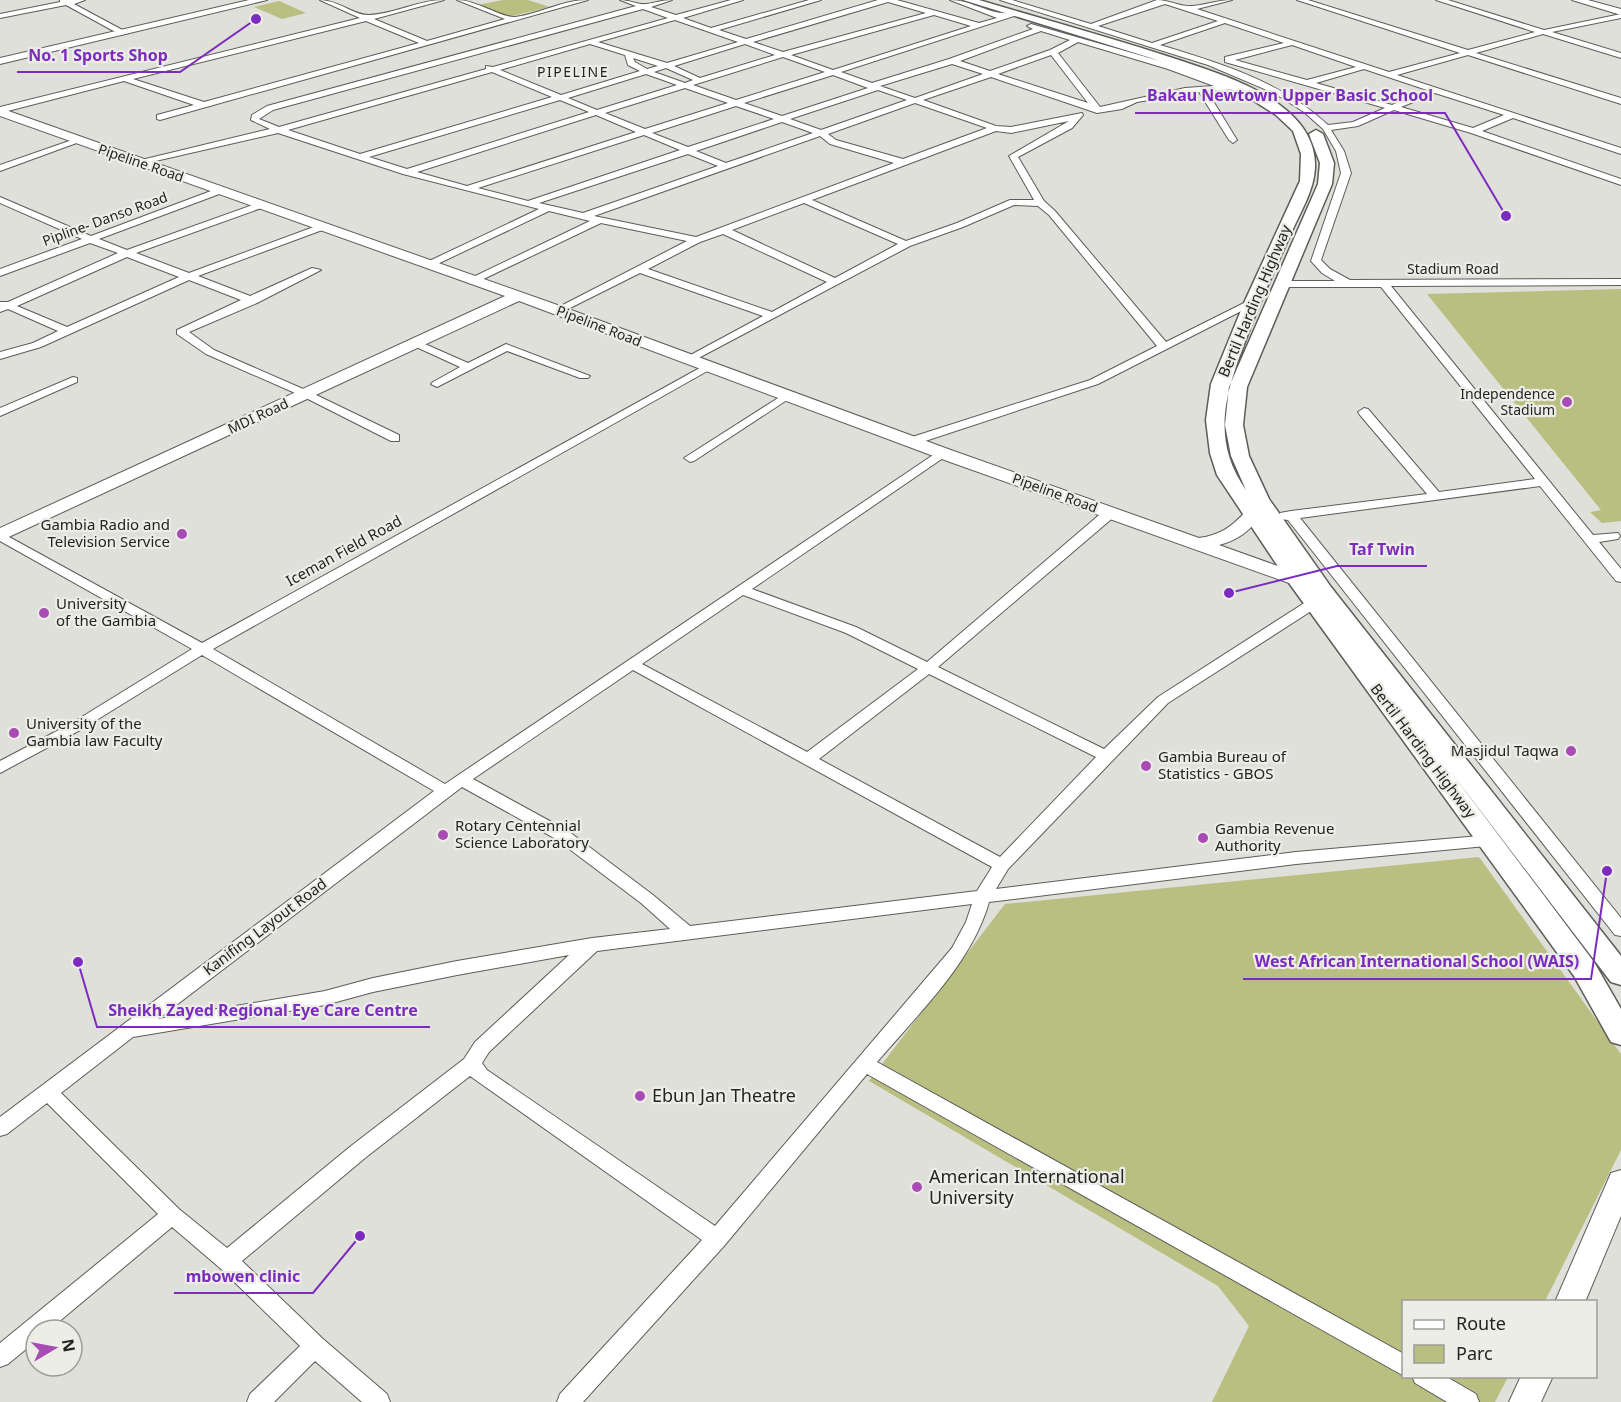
<svg xmlns="http://www.w3.org/2000/svg" width="1621" height="1402" font-family="'Noto Sans',sans-serif">
  <rect width="100%" height="100%" fill="#dfe0da"/>
  <!-- green -->
  <g fill="#b9bf80">
    <polygon points="503,0 528,0 550,7 508,17 477,5"/>
    <polygon points="279,1 306,13 282,19 254,7"/>
    <polygon points="1621,289 1621,521 1602,523 1590,512 1601,510 1427,294"/>
    <polygon points="1479,857 1621,1054 1621,1150 1545,1301 1404,1302 1404,1376 1508,1377 1495,1402 1212,1402 1249,1326 1218,1286 869,1081 1005,904"/>
  </g>
  <g fill="none" stroke-linecap="round" stroke-linejoin="round">
    <defs>
      <g id="street">
        <polygon points="60,0 85,0 74,4 128,33 121,35 66,5 0,18 0,14 60,2"/>
        <path d="M320,0C338,0 355,16 369,15C395,14 418,0 444,0L374,19L427,41L505,19L457,0C477,0 501,18 515,17C540,14 562,0 588,0L160,120L157,119V115L194,105L124,81L0,113V107L360,18ZM366,21L419,43L204,102L133,79Z"/>
        <path d="M620,0C629,0 638,5 646,4C655,3 662,0 672,0L651,7L676,15L731,0H743L683,18L711,28L809,0H821L719,30L746,39L878,0H897L979,23L997,18L950,0C974,0 993,18 1016,12L1020,14L841,72L872,83L949,59L1033,29L1027,26L1031,24L1174,65L1226,85H1242V89H1239L1207,91L1237,140L1233,143L1229,140L1199,92L1137,102L1122,109L1097,113L991,77L923,100L996,126L1011,127L1082,113L1083,115L1072,128L1018,157L1044,201L1055,211L1166,342L1248,301H1256L1257,303L1098,384L913,445L909,444V438L1090,380L1157,346L1049,215L1038,206L1014,205L963,227L910,246L689,363L685,362V358L763,316L640,273L562,312H554L553,310L687,241L601,223L473,284L469,283V279L590,221L549,211L429,268L425,267V263L539,209L403,174L278,133L138,165L133,162L270,129L251,120L252,115L267,106L636,6ZM888,2L926,13L783,52L753,42ZM643,9L668,18L493,67L486,66V69L279,127L259,119L273,110ZM934,15L971,26L833,70L791,55ZM675,20L738,42L667,63L598,42ZM1041,31L1070,40L1050,50L990,71L960,61ZM1078,42L1168,69L1214,86L1185,88L1100,107L1058,53ZM590,44L625,55L628,65L640,71L561,95L500,70ZM745,44L775,55L700,78L674,66ZM1051,55L1088,103L998,74ZM783,57L825,72L736,100L693,85ZM633,58L658,66L647,69L635,62ZM952,64L983,74L915,98L880,86ZM666,68L693,80L685,83L654,72ZM492,72L552,97L360,154L288,130ZM646,74L677,85L597,110L568,98ZM833,75L868,88L782,116L744,103ZM685,88L728,103L645,129L605,113ZM878,90L907,100L821,130L790,119ZM560,100L589,112L407,169L369,157ZM915,103L987,128L903,159L836,140L828,134ZM736,106L774,119L688,147L652,133ZM596,115L636,132L467,186L417,172ZM1069,121L1009,156L1034,200H1010L957,223L906,241L812,200L996,131L1011,133ZM782,122L813,133L726,163L696,151ZM644,135L680,150L528,201L478,188ZM820,136L830,144L894,163L696,237L594,216ZM688,154L718,166L583,213L539,203ZM804,203L898,244L835,278L732,230ZM723,234L827,282L772,312L648,269L700,242Z"/>
        <path d="M1000,0H1012L1091,24L1157,0C1169,0 1181,7 1192,6C1205,5 1218,0 1232,0L1197,9L1389,72L1460,53L1297,0H1308L1468,50L1535,32L1436,0H1448L1544,30L1621,14V18L1552,32L1621,53V58L1543,34L1476,53L1621,98V104L1468,55L1397,75L1621,148V154L1513,118L1482,131L1621,179V185L1471,133L1394,110L1358,126L1331,130L1344,151L1351,173L1321,260L1330,269L1350,280L1621,279V285L1391,286L1593,535L1618,533L1620,536L1618,539L1599,542L1621,569V582L1616,581L1540,486L1300,518L1621,918V936L1615,935L1288,520L1280,519L1279,516L1280,513L1291,511L1427,494L1360,415L1358,412L1364,408L1368,409L1439,492L1535,479L1381,287H1284L1279,284L1284,281H1335L1322,273L1311,261L1341,173L1336,151L1323,129L1304,112L1274,93L1208,65ZM1165,4L1218,21L1152,43L1098,26ZM1225,23L1284,43L1225,57V62L1385,108L1353,122L1328,125C1282,82 1220,63 1160,45ZM1292,45L1356,67L1307,80L1235,60ZM1364,69L1427,90L1392,105L1316,83ZM1435,93L1504,115L1473,128L1401,107Z"/>
        <polygon points="75,139 82,141 0,171 0,165"/>
        <path d="M219,188L224,191L222,193L99,239L127,250L258,203H264V207L136,253L189,273L319,225H325V229L198,276L250,296L312,268L321,270L257,303L189,332L214,350L310,392L399,435V441H391L302,396L206,354L177,334V330L241,300L189,280L41,347L0,359V352L33,343L58,331L8,309L0,312V302H8L118,253L90,243L0,276V269L82,239L0,203V197L91,236ZM127,257L179,277L67,327L17,306Z"/>
        <polygon points="418,341 468,363 506,344 590,376 588,378 580,378 507,351 437,387 431,384 433,382 460,367 414,346 412,344"/>
        <path d="M707,364L713,367L711,369L213,649L445,784L942,449L946,450V456L752,589L856,627L927,662L1105,510H1115L1116,513L1115,516L938,667L1104,749L1158,697L1309,600H1319L1321,603L1319,606L1168,703L1008,869L996,889L1296,852L1491,835L1497,837L1499,841L1497,845L1296,864L989,902C972,963 918,1014 877,1062L1404,1354V1376L867,1074L724,1246L583,1402H557L560,1394L702,1240L470,1076L365,1158L242,1261L323,1339L387,1394L390,1402H362L315,1361L274,1402H247L250,1394L300,1346L220,1268L172,1227L49,1330H36V1341L8,1364L0,1367V1343L158,1214L47,1103L7,1134L0,1136V1117L434,791L202,655L82,729L0,773V761L72,723L192,649L0,541V532L202,643ZM743,595L846,633L918,669L807,752L642,664ZM633,670L992,867L977,891L690,926L653,895L568,831L473,779ZM929,674L1096,757L1000,857L819,759ZM462,787L556,839L641,903L670,929L592,938L457,961L373,978L325,991L158,1019ZM972,904L966,922L952,948L715,1226L487,1070L482,1063L489,1052L597,951ZM569,955L475,1042L464,1059L351,1146L227,1248L179,1209L61,1093L133,1037L325,1005L373,992L457,975Z"/>
        <polygon points="73,377 77,378 77,382 0,416 0,408"/>
        <polygon points="786,393 792,396 790,398 694,461 690,462 684,458"/>
        <polygon points="1412,1376 1445,1376 1476,1394 1479,1402 1447,1402 1415,1383"/>
      </g>
      <g id="secondary">
        <polygon points="249,0 267,0 0,64 0,58"/>
        <polygon points="1572,0 1588,0 1621,9 1621,15"/>
        <path d="M0,108L563,307L948,449L1199,538C1220,535 1232,527 1246,511H1258L1261,515C1250,531 1238,540 1219,545L1303,575L1306,579L1303,583H1289L936,457L519,301L0,541V528L505,296L0,116Z"/>
        <polygon points="1621,1170 1621,1216 1585,1302 1555,1302 1611,1173"/>
        <polygon points="1521,1376 1553,1376 1541,1402 1509,1402"/>
      </g>
      <path id="primary" d="M963,0H979C1046,20 1113,38 1179,60C1215,72 1256,85 1286,110C1304,125 1316,144 1315,168C1314,190 1301,211 1292,231C1277,264 1262,297 1249,331C1228,387 1208,436 1246,490L1231,456L1225,425L1229,387L1318,184L1320,163L1309,134L1316,130L1323,134L1334,163L1332,184L1247,387L1243,425L1249,456L1269,499L1331,587L1621,956V985L1611,982L1448,768L1594,962L1621,1009V1045L1611,1042L1574,976L1289,583L1217,475L1210,453L1206,420L1211,384L1244,303L1300,181L1301,154L1293,131L1276,115L1251,99L1220,84L1151,58Z"/>
    </defs>
    <!-- street casing -->
    <use href="#street" stroke="#5c5d58" stroke-width="2"/>
    <!-- secondary casing -->
    <use href="#secondary" stroke="#5c5d58" stroke-width="2"/>
    <!-- primary casing -->
    <use href="#primary" stroke="#5c5d58" stroke-width="3"/>
    <!-- street -->
    <use href="#street" fill="#fff" fill-rule="evenodd"/>
    <!-- secondary -->
    <use href="#secondary" fill="#fff" fill-rule="evenodd"/>
    <!-- primary -->
    <use href="#primary" fill="#fff" fill-rule="evenodd"/>
  </g>
  <!-- markers -->
  <g fill="#a84bb5" stroke="#ecede7" stroke-width="2">
    <circle cx="1567" cy="402" r="6"/>
    <circle cx="182" cy="534" r="6"/>
    <circle cx="44" cy="613" r="6"/>
    <circle cx="14" cy="733" r="6"/>
    <circle cx="1571" cy="751" r="6"/>
    <circle cx="1146" cy="766" r="6"/>
    <circle cx="443" cy="835" r="6"/>
    <circle cx="1203" cy="838" r="6"/>
    <circle cx="640" cy="1096" r="6"/>
    <circle cx="917" cy="1187" r="6"/>
  </g>
  <g text-anchor="middle" stroke-width="4.5" stroke-linejoin="round" paint-order="stroke">
    <!-- far-neighbourhood labels -->
    <g font-size="14" letter-spacing="1.5" fill="#242422" stroke="#ecede7">
      <text x="573" y="77">PIPELINE</text>
    </g>
    <!-- far-street labels -->
    <g font-size="14" fill="#242422" stroke="#ecede7">
      <text transform="translate(141 163) rotate(19)" y="5">Pipeline Road</text>
      <text transform="translate(105 219) rotate(-20)" y="5">Pipline- Danso Road</text>
      <text x="1453" y="274">Stadium Road</text>
      <text transform="translate(599 326) rotate(21)" y="5">Pipeline Road</text>
      <text transform="translate(258 416) rotate(-25)" y="5">MDI Road</text>
      <text transform="translate(1055 493) rotate(20)" y="5">Pipeline Road</text>
    </g>
    <!-- far-poi labels -->
    <g font-size="14" fill="#242422" stroke="#ecede7" text-anchor="end">
      <text x="1555" y="399">Independence<tspan x="1555" dy="16">Stadium</tspan></text>
    </g>
    <!-- street labels -->
    <g font-size="15" fill="#242422" stroke="#ecede7">
      <text transform="translate(1255 301) rotate(-67)" y="5">Bertil Harding Highway</text>
      <text transform="translate(344 551) rotate(-29)" y="5">Iceman Field Road</text>
      <text transform="translate(1423 751) rotate(53)" y="5">Bertil Harding Highway</text>
      <text transform="translate(265 927) rotate(-37)" y="5">Kanifing Layout Road</text>
    </g>
    <!-- poi labels -->
    <g font-size="15" fill="#242422" stroke="#ecede7" text-anchor="start">
      <text x="170" y="530" text-anchor="end">Gambia Radio and<tspan x="170" dy="17">Television Service</tspan></text>
      <text x="56" y="609">University<tspan x="56" dy="17">of the Gambia</tspan></text>
      <text x="26" y="729">University of the<tspan x="26" dy="17">Gambia law Faculty</tspan></text>
      <text x="1559" y="756" text-anchor="end">Masjidul Taqwa</text>
      <text x="1158" y="762">Gambia Bureau of<tspan x="1158" dy="17">Statistics - GBOS</tspan></text>
      <text x="455" y="831">Rotary Centennial<tspan x="455" dy="17">Science Laboratory</tspan></text>
      <text x="1215" y="834">Gambia Revenue<tspan x="1215" dy="17">Authority</tspan></text>
    </g>
    <!-- near-poi labels -->
    <g font-size="18" fill="#242422" stroke="#ecede7" text-anchor="start">
      <text x="652" y="1102">Ebun Jan Theatre</text>
      <text x="929" y="1183">American International<tspan x="929" dy="21">University</tspan></text>
    </g>
  </g>
  <!-- callouts -->
  <path fill="none" stroke="#7b2cbf" stroke-width="2" d="M256 19L180 72H17M1506 216L1445 113H1135M1229 593L1337 566H1427M1607 871L1591 979H1243M78 962L97 1027H430M360 1236L313 1293H174"/>
  <g fill="#7b2cbf" stroke="#ecede7" stroke-width="2">
    <circle cx="256" cy="19" r="6"/>
    <circle cx="1506" cy="216" r="6"/>
    <circle cx="1229" cy="593" r="6"/>
    <circle cx="1607" cy="871" r="6"/>
    <circle cx="78" cy="962" r="6"/>
    <circle cx="360" cy="1236" r="6"/>
  </g>
  <g font-size="16" text-anchor="middle" font-weight="bold" fill="#7b2cbf" stroke="#ecede7" stroke-width="4.5" stroke-linejoin="round" paint-order="stroke">
    <text x="98" y="61">No. 1 Sports Shop</text>
    <text x="1290" y="101">Bakau Newtown Upper Basic School</text>
    <text x="1382" y="555">Taf Twin</text>
    <text x="1417" y="967">West African International School (WAIS)</text>
    <text x="263" y="1016">Sheikh Zayed Regional Eye Care Centre</text>
    <text x="243" y="1282">mbowen clinic</text>
  </g>
  <!-- legend -->
  <rect x="1402" y="1300" width="195" height="78" fill="#ecede7" stroke="#9c9d98" stroke-width="1.5"/>
  <rect x="1414" y="1320" width="30" height="9" fill="#ffffff" stroke="#9c9d98" stroke-width="1.5"/>
  <text x="1456" y="1330" font-size="18" fill="#242422">Route</text>
  <rect x="1414" y="1345" width="30" height="18" fill="#b9bf80" stroke="#9c9d98" stroke-width="1.5"/>
  <text x="1456" y="1360" font-size="18" fill="#242422">Parc</text>
  <!-- north arrow -->
  <g transform="translate(54 1348) rotate(80)"><circle r="28" fill="#ecede7" stroke="#9c9d98" stroke-width="1.5"/>
  <path d="M0-4.5L10 22L0 15L-10 22Z" fill="#a84bb5"/>
  <text y="-9" font-size="16" font-weight="bold" text-anchor="middle" fill="#242422">N</text>
  </g>
</svg>
